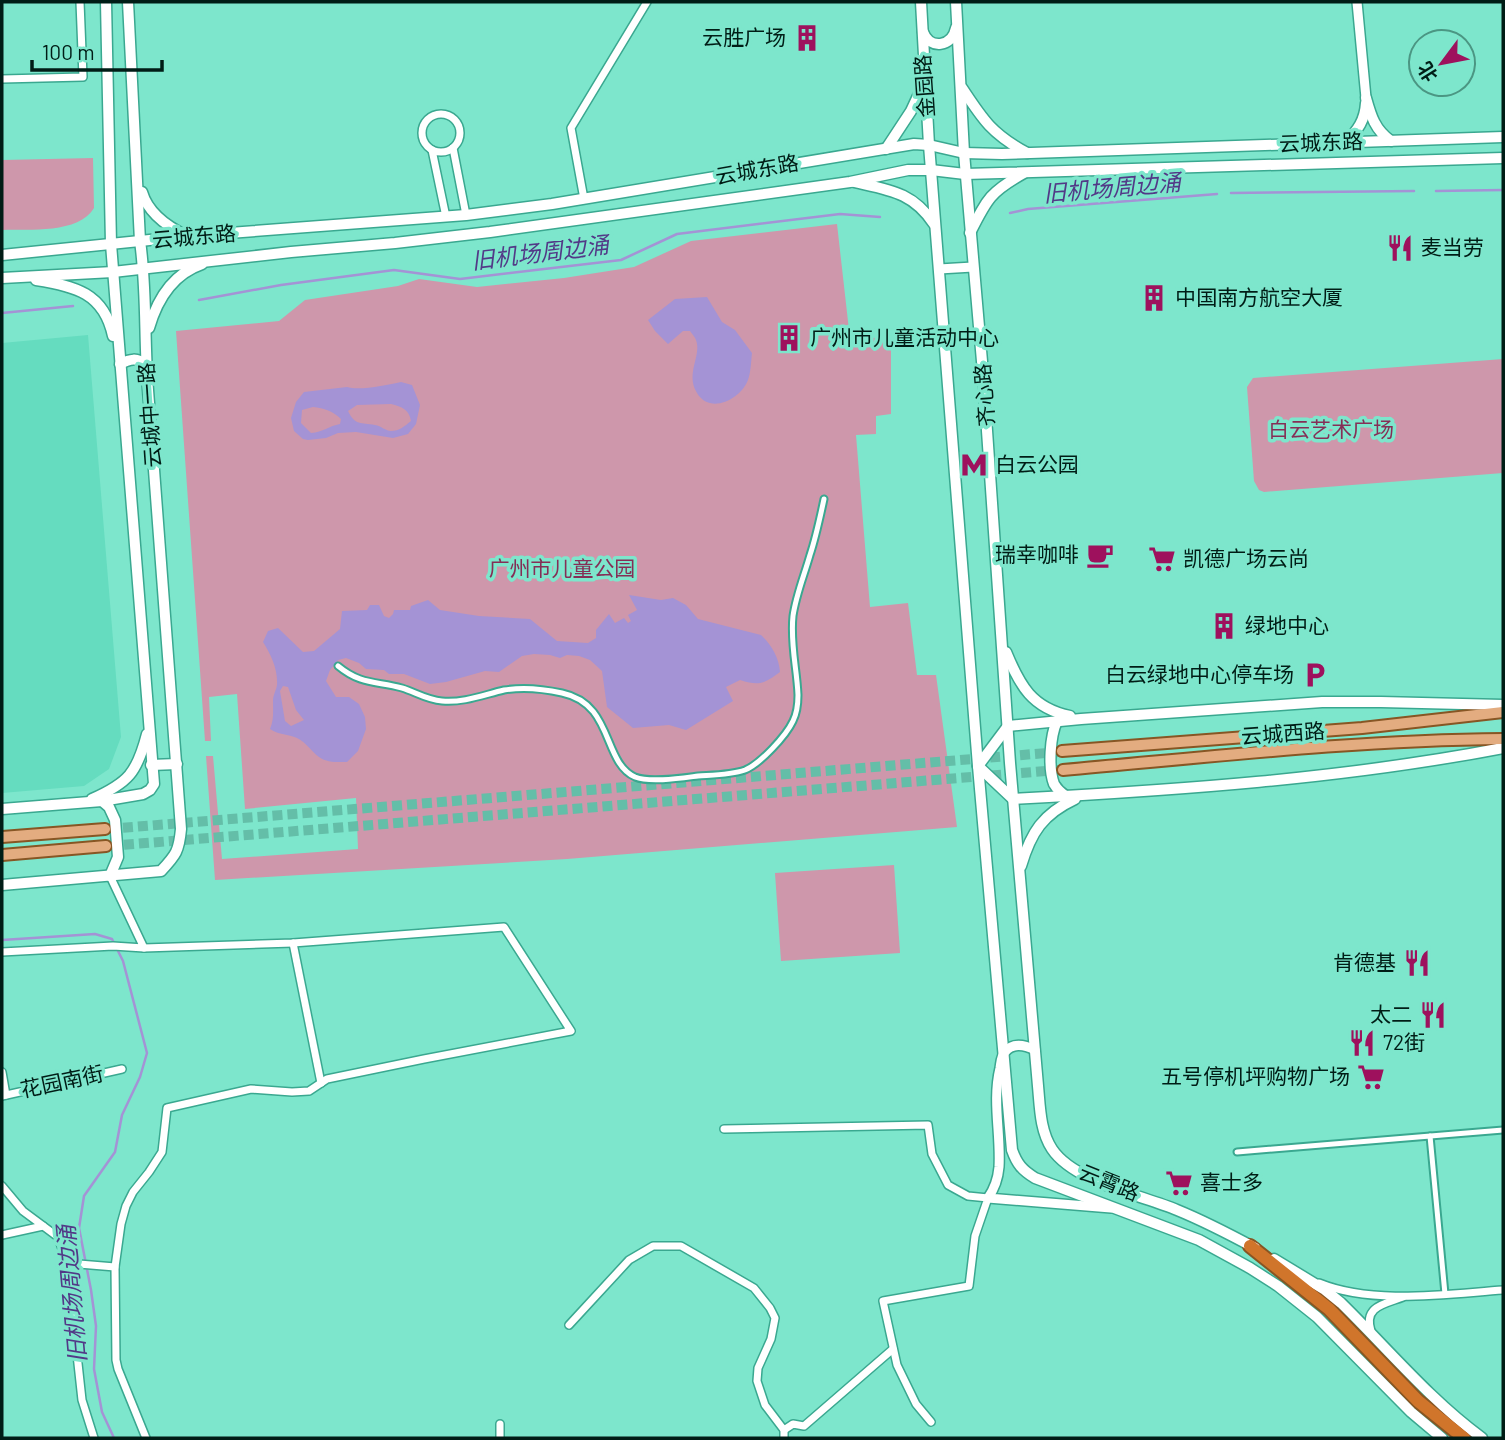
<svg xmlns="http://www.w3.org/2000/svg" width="1505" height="1440" font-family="Barlow,'Noto Sans SC',sans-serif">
  <rect width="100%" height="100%" fill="#7de6cc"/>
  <!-- built -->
  <polygon fill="#65dcbf" points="88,335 121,737 109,769 84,786 2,793 2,343"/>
  <!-- green -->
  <g fill="#ce97ab">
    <path d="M93,158L94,208C79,234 29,229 2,230V160Z"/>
    <polygon points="837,224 850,339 891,337 891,414 876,416 876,434 856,435 870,607 908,603 917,675 936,675 957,827 567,859 215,880 206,756 213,756 222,859 358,849 356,798 245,809 237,694 209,697 211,741 205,741 176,331 279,321 305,300 398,286 419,279 477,287 564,278 634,267 691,241"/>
    <polygon points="1503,359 1503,473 1264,492 1259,490 1254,481 1247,387 1253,378"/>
    <polygon points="894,865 900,953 781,961 775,873"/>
  </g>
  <!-- water -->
  <g fill="#a493d5" fill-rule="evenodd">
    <path d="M707,297L722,322L735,330L752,353C751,361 751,372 748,380C741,399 710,415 697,393C685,373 702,356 696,340C695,337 692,334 690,331H683L668,344L655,331L648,320L675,299Z"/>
    <path d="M401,382L412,385L420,405L416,424L408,434L393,438L356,432L338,433L326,438L308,440L303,439L294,431L291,418L296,402L304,392L347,387C359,391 387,385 401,382ZM391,404C402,407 409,409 411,421C405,426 399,431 391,431C386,431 381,426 375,425C361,422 355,426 348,411L357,405ZM313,407C324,408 333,411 341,419L340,424C329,426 323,432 311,433L301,423L302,410Z"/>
    <path d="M629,595L661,600L673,598L686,605L698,619L761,635C772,645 779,658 780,672C764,684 759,686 740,680L726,687L733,701L686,730L669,725L633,728L607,707L602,671L590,660L579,656L567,655L560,658L550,655L534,654L522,656L499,672L485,671L446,682L430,684L404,674H389L384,670L366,669L359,663L346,658L338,660L330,670L326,681L336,697H349L359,704L365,717L366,729L358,751L347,762C338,762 327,763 319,757C311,751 307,743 297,738C288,734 279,735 270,729C274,720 273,711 273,701C273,695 276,691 277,685C278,669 271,655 263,642L268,631L278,628L303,652L314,651L340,629L342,611L367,610L370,605H379L384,616L389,618L393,614L394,610H410L411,606L428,600L440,610L479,616L530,619L557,641L588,643L596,638V630L609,614L615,623L624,618L628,623L631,621L628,615L637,610ZM283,686L288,687L296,710L304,720L291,726L285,721L280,691Z"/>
  </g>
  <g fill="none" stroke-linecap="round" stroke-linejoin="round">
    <!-- stream -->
    <g stroke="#a493d5" stroke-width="2.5">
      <polyline points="1436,191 1503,190"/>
      <polyline points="1231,193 1414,191"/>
      <polyline points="1010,213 1028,209 1217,194"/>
      <polyline points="199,300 281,285 394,270 460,279 621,260 677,234 840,214 880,217"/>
      <polyline points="2,313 73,306"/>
      <polyline points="2,940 95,934 112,939 114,943"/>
      <polyline points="114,1438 102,1412 94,1369 96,1326 91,1290 79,1228 84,1196 115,1152 122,1115 140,1077 147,1053 123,961 117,949"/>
    </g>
    <!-- primary-tunnel -->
    <g stroke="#64bea8" stroke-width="10" stroke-dasharray="10 5" stroke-linecap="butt">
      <polyline points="108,829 1059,752"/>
      <polyline points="109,846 1059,770"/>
    </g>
    <defs>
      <g id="pedestrian">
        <path d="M338,666C361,685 376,681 402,688C415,692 427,700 442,701C463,703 483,695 504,690C522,687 544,689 562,693C614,704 602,762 635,777C650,783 682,778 698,776C713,775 731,775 745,770C760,764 786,736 793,721C797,713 798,704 798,695C797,669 790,644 793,616C796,595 804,576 810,555C816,537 820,518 824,499"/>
        <polyline points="1430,1136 1445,1294"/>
        <polyline points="1237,1152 1503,1130"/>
      </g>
      <g id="minor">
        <polyline points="2,79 83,77 80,2"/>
        <circle cx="441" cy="133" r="19"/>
        <polyline points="453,148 466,215"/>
        <polyline points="432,150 446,217"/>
        <polyline points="584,199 571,128 647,2"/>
        <polyline points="293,943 321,1083"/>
        <polyline points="144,948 293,943 504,927 571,1031 424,1059 327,1079 309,1091 292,1092 251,1089 167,1108 162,1152 149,1172 133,1192 126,1206 121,1224 115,1267 116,1360 118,1369 146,1438"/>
        <polyline points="2,952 113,946 144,948 110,876"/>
        <polyline points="2,1072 6,1095"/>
        <polyline points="2,1096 122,1069"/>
        <polyline points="724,1129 928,1125 932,1154 948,1185 968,1196 988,1198 975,1236 969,1286 883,1301 897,1365 916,1404 931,1422"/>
        <polyline points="2,1186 23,1211 58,1237 67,1263 82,1400 94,1438"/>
        <polyline points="2,1235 43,1226"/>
        <polyline points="67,1263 115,1267"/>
        <path d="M1319,1283C1373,1305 1446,1294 1503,1290"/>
        <polyline points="569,1325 629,1260 653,1246 681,1246 754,1288 770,1308 775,1318 771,1339 758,1368 757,1381 765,1405 784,1430 784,1438"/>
        <path d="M1371,1331C1363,1306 1385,1304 1403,1297"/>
        <polyline points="500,1424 500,1438"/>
        <polyline points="784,1430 793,1424 804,1426 893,1349"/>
      </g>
      <g id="tertiary">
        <polyline points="1357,2 1366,98"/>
        <polyline points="939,269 973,267"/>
        <path d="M1035,1050C1025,1045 1013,1042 1005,1052C1001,1056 1001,1062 1000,1068C992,1101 1001,1134 999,1167C998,1179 995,1188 988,1198L1111,1208"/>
      </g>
      <g id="secondary">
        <path d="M921,2L929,145L978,766L1012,1150C1017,1164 1022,1170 1035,1178L1199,1240L1250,1268L1278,1286L1317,1317L1411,1412L1442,1438"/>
        <path d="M956,2L964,153L983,373L1010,763L1038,1086C1040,1107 1040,1131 1052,1149C1074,1182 1141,1195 1177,1210C1204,1221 1229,1234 1255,1248"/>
        <path d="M923,32C930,50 952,47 956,28"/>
        <path d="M962,88C983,120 992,134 1027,153"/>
        <path d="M1366,98C1371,116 1375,130 1391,141"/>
        <path d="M1346,142C1358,130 1365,120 1366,103"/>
        <polyline points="886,149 911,111 924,83"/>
        <path d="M854,182C889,190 913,192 934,224"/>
        <path d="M142,192C148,213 168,227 187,236"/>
        <path d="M970,233C987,199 990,192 1024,173"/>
        <polyline points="2,255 189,236 466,215 552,204 914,144 929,145 964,153 1002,154 1503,137"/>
        <polyline points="2,278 113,272 291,252 395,243 490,232 850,182 908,170 931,170 965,174 1503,158"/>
        <path d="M36,280C75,286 104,293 113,336"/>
        <path d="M149,328C157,300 173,274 202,264"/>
        <path d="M120,364C130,359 137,357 146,365"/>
        <path d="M1006,652C1020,686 1032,708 1070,716"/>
        <path d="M1057,721C1050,736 1048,768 1054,784C1057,789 1061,793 1066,796"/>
        <polyline points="151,765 177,764"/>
        <polyline points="978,766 1008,726 1081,719 1322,702 1381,702 1503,705"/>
        <path d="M978,766L1013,799C1177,790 1342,779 1503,748"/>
        <path d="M92,799C128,783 137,773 147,734"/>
        <polyline points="102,801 109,807 115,820 118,857 110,876"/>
        <polyline points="2,809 102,801 143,794 150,790 154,784 111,244 106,2"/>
        <path d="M1021,866C1031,832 1043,814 1075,799"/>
        <path d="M2,885L161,871C176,855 179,851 181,829C171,682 159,536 148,390C144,340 147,290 140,241L128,2"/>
        <path d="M1274,1259L1325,1290L1341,1303C1388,1349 1429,1399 1482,1438"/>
      </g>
      <g id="primary">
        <polyline points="1062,751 1362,728 1503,712"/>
        <path d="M1063,770C1210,757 1356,740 1503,739"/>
        <polyline points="2,837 105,829"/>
        <polyline points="2,855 106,846"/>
      </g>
      <polyline id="motorway" points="1250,1246 1329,1309 1418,1401 1464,1438"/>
    </defs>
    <!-- pedestrian casing -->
    <use href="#pedestrian" stroke="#3aa890" stroke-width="9"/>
    <!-- minor casing -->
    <use href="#minor" stroke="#3aa890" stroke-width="10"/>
    <!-- tertiary casing -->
    <use href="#tertiary" stroke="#3aa890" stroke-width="12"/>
    <!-- secondary casing -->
    <use href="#secondary" stroke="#3aa890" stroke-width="13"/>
    <!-- primary casing -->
    <use href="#primary" stroke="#875624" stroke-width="14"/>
    <!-- motorway casing -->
    <use href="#motorway" stroke="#875624" stroke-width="16"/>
    <!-- pedestrian -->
    <use href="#pedestrian" stroke="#fff" stroke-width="5"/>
    <!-- minor -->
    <use href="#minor" stroke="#fff" stroke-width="7"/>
    <!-- tertiary -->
    <use href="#tertiary" stroke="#fff" stroke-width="9"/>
    <!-- secondary -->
    <use href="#secondary" stroke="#fff" stroke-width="10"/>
    <!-- primary -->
    <use href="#primary" stroke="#e3ac80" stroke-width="10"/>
    <!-- motorway -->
    <use href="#motorway" stroke="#d0752b" stroke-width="12"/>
  </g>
  <!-- icons -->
  <defs>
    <symbol id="building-bare" viewBox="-9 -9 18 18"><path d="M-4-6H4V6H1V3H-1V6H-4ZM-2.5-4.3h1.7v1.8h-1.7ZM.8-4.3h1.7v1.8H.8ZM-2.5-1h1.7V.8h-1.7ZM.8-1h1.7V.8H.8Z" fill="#9e115d" stroke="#7de6cc" stroke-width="2.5" paint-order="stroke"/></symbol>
    <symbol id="restaurant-bare" viewBox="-9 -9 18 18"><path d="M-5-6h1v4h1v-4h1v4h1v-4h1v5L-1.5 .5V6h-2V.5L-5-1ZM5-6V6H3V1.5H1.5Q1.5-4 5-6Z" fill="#9e115d" stroke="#7de6cc" stroke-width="2.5" paint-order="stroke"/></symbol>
    <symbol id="metro-bare" viewBox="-9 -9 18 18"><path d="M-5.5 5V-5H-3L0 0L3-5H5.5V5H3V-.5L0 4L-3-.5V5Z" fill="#9e115d" stroke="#7de6cc" stroke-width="2.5" paint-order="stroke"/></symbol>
    <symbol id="cafe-bare" viewBox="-9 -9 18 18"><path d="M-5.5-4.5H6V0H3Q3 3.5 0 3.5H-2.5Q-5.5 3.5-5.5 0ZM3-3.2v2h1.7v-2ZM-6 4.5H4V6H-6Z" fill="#9e115d" stroke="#7de6cc" stroke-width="2.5" paint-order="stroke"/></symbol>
    <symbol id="supermarket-bare" viewBox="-9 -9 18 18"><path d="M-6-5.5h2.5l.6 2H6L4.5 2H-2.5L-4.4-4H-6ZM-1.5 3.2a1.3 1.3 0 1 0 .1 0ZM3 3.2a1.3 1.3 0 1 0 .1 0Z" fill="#9e115d" stroke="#7de6cc" stroke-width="2.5" paint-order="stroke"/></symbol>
    <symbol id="parking-bare" viewBox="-9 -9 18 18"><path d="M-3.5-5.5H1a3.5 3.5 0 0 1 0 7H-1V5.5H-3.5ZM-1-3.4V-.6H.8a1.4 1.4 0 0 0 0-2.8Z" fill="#9e115d" stroke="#7de6cc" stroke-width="2.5" paint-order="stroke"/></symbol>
  </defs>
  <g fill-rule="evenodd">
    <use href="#building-bare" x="788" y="19" width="38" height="38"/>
    <use href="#restaurant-bare" x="1381" y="229" width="38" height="38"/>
    <use href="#building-bare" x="1135" y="279" width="38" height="38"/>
    <use href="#building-bare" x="770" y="319" width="38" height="38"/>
    <use href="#metro-bare" x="955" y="446" width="38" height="38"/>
    <use href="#cafe-bare" x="1081" y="536" width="38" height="38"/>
    <use href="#supermarket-bare" x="1143" y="540" width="38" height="38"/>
    <use href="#building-bare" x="1205" y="607" width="38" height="38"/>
    <use href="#parking-bare" x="1296" y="656" width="38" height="38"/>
    <use href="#restaurant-bare" x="1398" y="944" width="38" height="38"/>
    <use href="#restaurant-bare" x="1414" y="996" width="38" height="38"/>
    <use href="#restaurant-bare" x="1343" y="1024" width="38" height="38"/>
    <use href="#supermarket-bare" x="1352" y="1058" width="38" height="38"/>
    <use href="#supermarket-bare" x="1160" y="1164" width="38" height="38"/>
  </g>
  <g text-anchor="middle" stroke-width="7" stroke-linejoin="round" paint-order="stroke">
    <!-- poi labels -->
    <g font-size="21" fill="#001d16" stroke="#7de6cc" text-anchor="start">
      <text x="786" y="45" text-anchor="end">云胜广场</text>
      <text x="1421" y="255">麦当劳</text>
      <text x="1175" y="305">中国南方航空大厦</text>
      <text x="810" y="345">广州市儿童活动中心</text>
      <text x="995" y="472">白云公园</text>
      <text x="1079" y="562" text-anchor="end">瑞幸咖啡</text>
      <text x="1183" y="566">凯德广场云尚</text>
      <text x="1245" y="633">绿地中心</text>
      <text x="1294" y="682" text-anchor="end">白云绿地中心停车场</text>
      <text x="1396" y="970" text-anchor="end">肯德基</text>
      <text x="1412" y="1022" text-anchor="end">太二</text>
      <text x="1383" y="1050">72街</text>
      <text x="1350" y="1084" text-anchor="end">五号停机坪购物广场</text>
      <text x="1200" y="1190">喜士多</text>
    </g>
    <!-- street labels -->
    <g font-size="21" fill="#001d16" stroke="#7de6cc">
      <text transform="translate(925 86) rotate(-94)" y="7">金园路</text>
      <text transform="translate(1321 143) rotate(-2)" y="7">云城东路</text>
      <text transform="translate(757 170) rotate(-10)" y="7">云城东路</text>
      <text transform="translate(194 237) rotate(-5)" y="7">云城东路</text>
      <text transform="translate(985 395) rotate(-94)" y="7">齐心路</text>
      <text transform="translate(150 415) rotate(-94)" y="7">云城中一路</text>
      <text transform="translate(1283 734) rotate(-4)" y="7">云城西路</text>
      <text transform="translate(62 1082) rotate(-12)" y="7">花园南街</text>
      <text transform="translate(1109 1183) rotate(22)" y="7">云霄路</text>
    </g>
    <!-- park labels -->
    <g font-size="21" fill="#852e56" stroke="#7de6cc">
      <text x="1331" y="437">白云艺术广场</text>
      <text x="562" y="576">广州市儿童公园</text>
    </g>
    <!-- water labels -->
    <g font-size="23" font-style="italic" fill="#523987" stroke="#7de6cc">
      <text transform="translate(1112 188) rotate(-5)" y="8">旧机场周边涌</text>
      <text transform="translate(540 253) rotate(-7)" y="8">旧机场周边涌</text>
      <text transform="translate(72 1294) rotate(-95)" y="8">旧机场周边涌</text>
    </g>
  </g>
  <!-- border -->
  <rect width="1505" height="1440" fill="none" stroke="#001d16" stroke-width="7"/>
  <!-- north arrow -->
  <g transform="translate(1442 63) rotate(238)"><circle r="33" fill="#7de6cc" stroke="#4b9683" stroke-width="2"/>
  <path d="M0-5L12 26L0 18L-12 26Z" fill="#9e115d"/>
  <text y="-10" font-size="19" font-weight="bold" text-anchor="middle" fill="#001d16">北</text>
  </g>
  <!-- scale -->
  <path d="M32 60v10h130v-10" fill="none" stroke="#001d16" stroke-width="3.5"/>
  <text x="42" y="60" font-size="21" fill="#001d16" stroke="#7de6cc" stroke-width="5" paint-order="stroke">100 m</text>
</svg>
